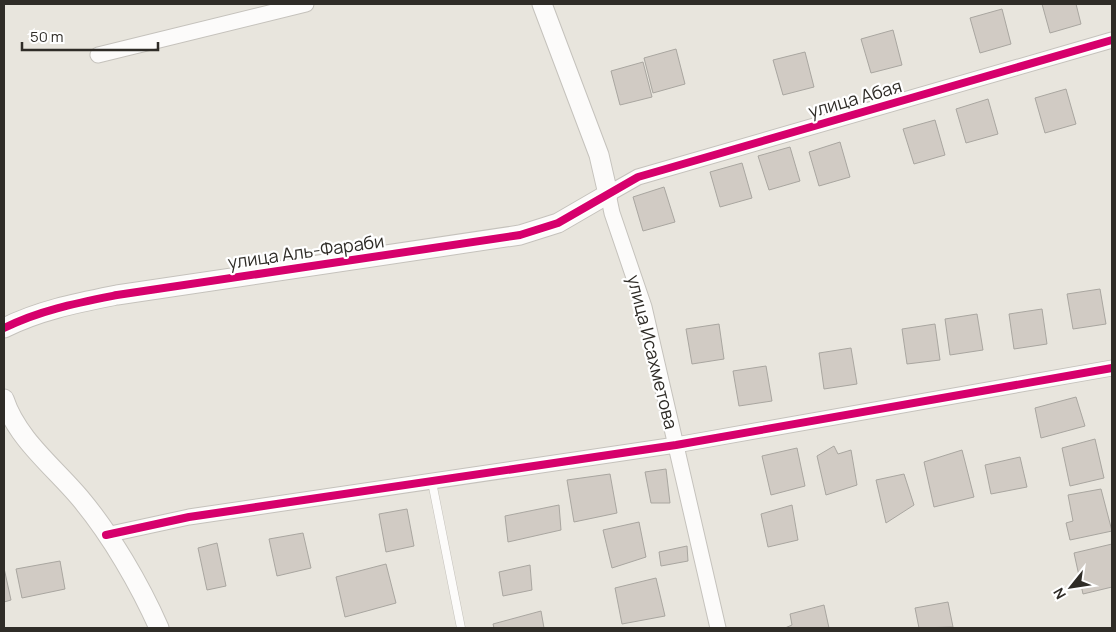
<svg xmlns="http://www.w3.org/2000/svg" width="1116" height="632" font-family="Manrope,sans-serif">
  <rect width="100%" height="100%" fill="#e8e5dd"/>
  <!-- building -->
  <g fill="#d1cbc4" stroke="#a9a6a0">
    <polygon points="1042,4 1076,4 1081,24 1050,33"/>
    <polygon points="1002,9 1011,44 980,53 970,18"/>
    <polygon points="893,30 902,65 871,73 861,39"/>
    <polygon points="676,49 685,84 653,93 644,58"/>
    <polygon points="805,52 814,87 783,95 773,60"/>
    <polygon points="643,62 652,97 620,105 611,71"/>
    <polygon points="1066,89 1076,124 1045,133 1035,98"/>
    <polygon points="988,99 998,134 966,143 956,109"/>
    <polygon points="935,120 945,155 914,164 903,129"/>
    <polygon points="840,142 850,177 819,186 809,152"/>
    <polygon points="790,147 800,181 769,190 758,156"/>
    <polygon points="742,163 752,198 720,207 710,172"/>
    <polygon points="664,187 675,222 643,231 633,197"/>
    <polygon points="1100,289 1106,324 1073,329 1067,294"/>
    <polygon points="1042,309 1047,344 1014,349 1009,314"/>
    <polygon points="977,314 983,350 950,355 945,319"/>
    <polygon points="719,324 724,359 692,364 686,329"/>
    <polygon points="935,324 940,360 907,364 902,329"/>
    <polygon points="851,348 857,384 824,389 819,353"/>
    <polygon points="766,366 772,401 739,406 733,371"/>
    <polygon points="1076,397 1085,426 1041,438 1035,408"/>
    <polygon points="1095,439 1104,478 1070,486 1062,448"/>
    <polygon points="834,446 838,454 851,450 857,485 826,495 817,456"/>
    <polygon points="797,448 805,486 771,495 762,456"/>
    <polygon points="962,450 974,497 934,507 924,462"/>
    <polygon points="1020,457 1027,487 991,494 985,465"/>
    <polygon points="666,469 670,503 651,503 645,472"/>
    <polygon points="610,474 617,513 574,522 567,480"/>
    <polygon points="904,474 914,505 886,523 876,480"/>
    <polygon points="1101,489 1112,531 1070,540 1066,523 1073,521 1068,495"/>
    <polygon points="559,505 561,530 508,542 505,516"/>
    <polygon points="792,505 798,540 768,547 761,514"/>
    <polygon points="407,509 414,546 386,552 379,514"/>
    <polygon points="639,522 646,557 612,568 603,530"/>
    <polygon points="303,533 311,568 277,576 269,539"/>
    <polygon points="217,543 226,586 207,590 198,548"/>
    <polygon points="1112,544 1112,587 1083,594 1074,553"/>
    <polygon points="687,546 688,561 661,566 659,552"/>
    <polygon points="60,561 65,589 22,598 16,569"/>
    <polygon points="386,564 396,603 345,617 336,577"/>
    <polygon points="530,565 532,590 503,596 499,572"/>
    <polygon points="4,568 11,600 4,602"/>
    <polygon points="656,578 665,616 622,624 615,588"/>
    <polygon points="948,602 953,627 919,628 915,608"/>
    <polygon points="824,605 829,628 785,628 792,625 790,614"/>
    <polygon points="541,611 544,628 494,628 493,624"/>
  </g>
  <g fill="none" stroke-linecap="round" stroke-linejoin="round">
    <defs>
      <polyline id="service" points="432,482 461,628"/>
      <g id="minor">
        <polyline points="98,55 306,4"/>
        <polyline points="106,535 189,517 676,445 1112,368"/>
        <polyline points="718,628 644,307 612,213 608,194 638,177 1112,40"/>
      </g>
      <g id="tertiary">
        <path d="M4,328C40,310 77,303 117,295L520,235L558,223L608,194L599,155L542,4"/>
        <path d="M4,399C17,439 54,467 80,498C111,535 140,585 159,628"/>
      </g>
    </defs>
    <!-- service casing -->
    <use href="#service" stroke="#c5c2bc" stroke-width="9"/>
    <!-- minor casing -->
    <use href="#minor" stroke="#c5c2bc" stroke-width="17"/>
    <!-- tertiary casing -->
    <use href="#tertiary" stroke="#c5c2bc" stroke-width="21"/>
    <!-- service -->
    <use href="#service" stroke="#fcfbfa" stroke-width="8"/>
    <!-- minor -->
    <use href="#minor" stroke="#fcfbfa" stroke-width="15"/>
    <!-- tertiary -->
    <use href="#tertiary" stroke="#fcfbfa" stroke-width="19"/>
    <defs>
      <g id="cycleway">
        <path d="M4,328C40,310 77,303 117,295L520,235L558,223L638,177L1112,40"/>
        <polyline points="106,535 189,517 676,445 1112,368"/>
      </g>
    </defs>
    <!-- cycleway casing -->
    <use href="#cycleway" stroke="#fff" stroke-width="11"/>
    <!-- cycleway -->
    <use href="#cycleway" stroke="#d6006c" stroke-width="8"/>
  </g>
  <g text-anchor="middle" stroke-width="4.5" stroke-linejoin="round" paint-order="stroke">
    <!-- street labels -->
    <g font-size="18" fill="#2f2c27" stroke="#fff">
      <text transform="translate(855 99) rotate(-16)" y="6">улица Абая</text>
      <text transform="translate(306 252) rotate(-8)" y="6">улица Аль-Фараби</text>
      <text transform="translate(652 352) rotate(76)" y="6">улица Исахметова</text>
    </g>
  </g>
  <!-- border -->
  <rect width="1116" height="632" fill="none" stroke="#2f2c27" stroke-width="10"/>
  <!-- north arrow -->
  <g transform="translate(1071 587) rotate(240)" stroke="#ffffff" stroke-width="4" paint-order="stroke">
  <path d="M0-4L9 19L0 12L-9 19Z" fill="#2f2c27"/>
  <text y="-8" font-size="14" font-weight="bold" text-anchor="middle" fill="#2f2c27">N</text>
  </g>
  <!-- scale -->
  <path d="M22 42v8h136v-8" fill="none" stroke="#2f2c27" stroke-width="2.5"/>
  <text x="30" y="42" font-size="15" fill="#2f2c27" stroke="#ffffff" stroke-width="4" paint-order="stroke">50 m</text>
</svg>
